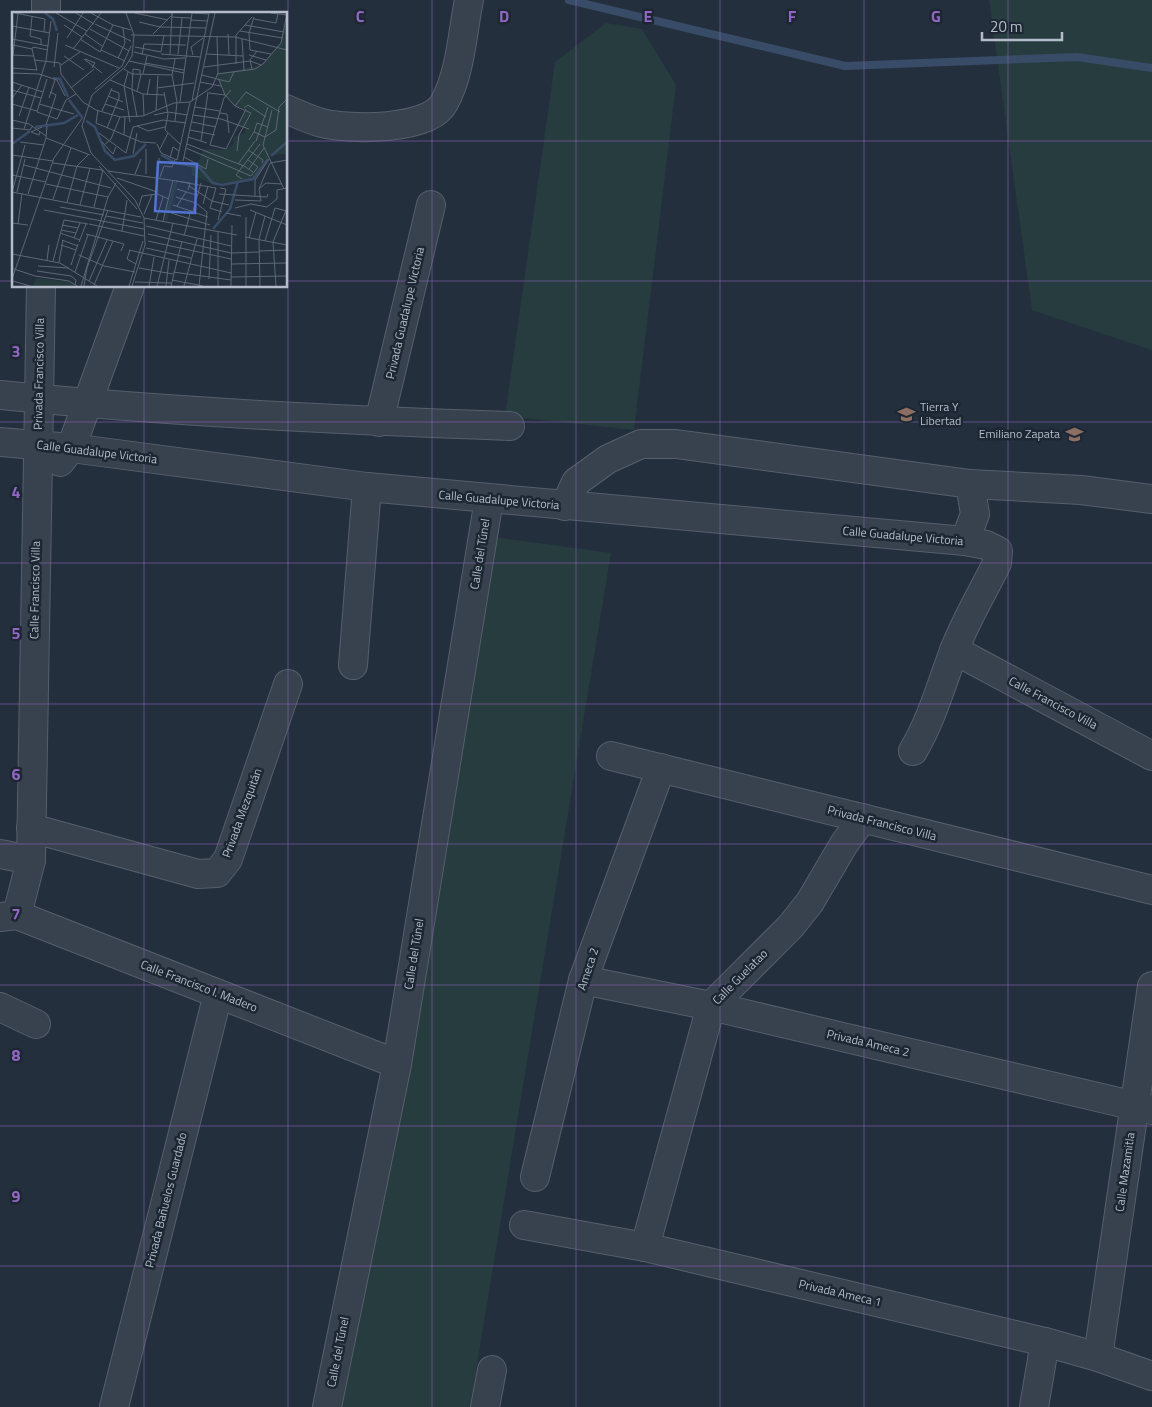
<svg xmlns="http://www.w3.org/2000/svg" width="1152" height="1407" font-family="'Titillium Web',sans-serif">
  <rect width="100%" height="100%" fill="#242f3e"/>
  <!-- green -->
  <g fill="#263c3f">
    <polygon points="989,0 1152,0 1152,350 1032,310"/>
    <polygon points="606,23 642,29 676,85 634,430 505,416 555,62"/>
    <polygon points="494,537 611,553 470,1407 342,1407 380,1219"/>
  </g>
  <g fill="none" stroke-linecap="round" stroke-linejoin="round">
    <!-- stream -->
    <polyline stroke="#394c67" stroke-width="8" points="569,0 845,66 1077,57 1152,68"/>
    <defs>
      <g id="street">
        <polyline points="46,14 46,0"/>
        <path d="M286,109C298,114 310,120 322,123C349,130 429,131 444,103C461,72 462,34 469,0"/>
        <path d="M0,395C169,412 340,420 510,426"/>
        <polyline points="379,422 431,205"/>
        <path d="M0,442L71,448L367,487L965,541L986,545L998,551L997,563C983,592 965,621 954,651C941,685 932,719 913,751"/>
        <polyline points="60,462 71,448 130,286"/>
        <polyline points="565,506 576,482 608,459 641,444 676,444 970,484 1081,490 1152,499"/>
        <polyline points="965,541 975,514 970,484"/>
        <polyline points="954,650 1152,756"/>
        <polyline points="353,665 367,487"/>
        <polyline points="611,756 1152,890"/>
        <polyline points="31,828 198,874 217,873 228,859 288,684"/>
        <polyline points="0,854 31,860"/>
        <polyline points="17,915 31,860 41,286"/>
        <polyline points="0,917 17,915 397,1064"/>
        <polyline points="583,980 711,1006 1152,1110"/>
        <polyline points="0,1007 36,1024"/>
        <polyline points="535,1177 583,980 661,768"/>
        <polyline points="524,1225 645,1247 1045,1342 1098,1357 1152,1376"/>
        <polyline points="645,1247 711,1006 791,926 810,902 844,844 863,818"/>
        <polyline points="1098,1357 1152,986"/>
        <polyline points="114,1407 218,994"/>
        <polyline points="327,1407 397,1064 489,499"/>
        <polyline points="485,1407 492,1370"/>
        <polyline points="1034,1407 1045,1342"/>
      </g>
    </defs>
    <!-- street casing -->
    <use href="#street" stroke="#565f6c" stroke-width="30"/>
    <!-- street -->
    <use href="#street" stroke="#38414e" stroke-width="28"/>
  </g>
  <!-- grid -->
  <path fill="none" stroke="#9266c3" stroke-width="1" stroke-opacity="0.55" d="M144,0V14M288,0V1407M432,0V1407M576,0V1407M720,0V1407M864,0V1407M1008,0V1407M0,141H14M286,141H1152M0,281H14M286,281H1152M144,286V1407M0,422H1152M0,563H1152M0,704H1152M0,844H1152M0,985H1152M0,1126H1152M0,1266H1152"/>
  <!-- icons -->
  <defs>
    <symbol id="school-bare" viewBox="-9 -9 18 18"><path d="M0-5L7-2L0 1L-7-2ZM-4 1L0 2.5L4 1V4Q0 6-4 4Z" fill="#8d6e63" stroke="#1d2633" stroke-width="2.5" paint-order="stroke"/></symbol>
  </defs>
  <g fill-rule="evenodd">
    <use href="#school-bare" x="894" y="402" width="25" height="25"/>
    <use href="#school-bare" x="1062" y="422" width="25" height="25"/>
  </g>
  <g text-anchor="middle" stroke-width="5" stroke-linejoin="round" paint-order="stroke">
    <!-- street labels -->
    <g font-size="12" fill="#b4bcc9" stroke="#1d2633">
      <text transform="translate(405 313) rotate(-77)" y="4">Privada Guadalupe Victoria</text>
      <text transform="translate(39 374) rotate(-89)" y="4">Privada Francisco Villa</text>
      <text transform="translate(97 452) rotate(7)" y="4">Calle Guadalupe Victoria</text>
      <text transform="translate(499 500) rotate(5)" y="4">Calle Guadalupe Victoria</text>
      <text transform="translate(903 536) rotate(5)" y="4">Calle Guadalupe Victoria</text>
      <text transform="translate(480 554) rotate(-81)" y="4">Calle del Túnel</text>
      <text transform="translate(35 590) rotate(-89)" y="4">Calle Francisco Villa</text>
      <text transform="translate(1053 703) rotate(28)" y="4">Calle Francisco Villa</text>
      <text transform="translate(242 813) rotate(-70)" y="4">Privada Mezquitán</text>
      <text transform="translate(882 823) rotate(14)" y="4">Privada Francisco Villa</text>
      <text transform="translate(414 954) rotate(-81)" y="4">Calle del Túnel</text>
      <text transform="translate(588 969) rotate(-72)" y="4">Ameca 2</text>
      <text transform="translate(740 977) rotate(-45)" y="4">Calle Guelatao</text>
      <text transform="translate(199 986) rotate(21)" y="4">Calle Francisco I. Madero</text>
      <text transform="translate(868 1043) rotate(13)" y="4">Privada Ameca 2</text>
      <text transform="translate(1125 1172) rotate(-82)" y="4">Calle Mazamitla</text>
      <text transform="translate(166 1200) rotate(-76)" y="4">Privada Bañuelos Guardado</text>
      <text transform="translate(840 1293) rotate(13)" y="4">Privada Ameca 1</text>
      <text transform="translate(338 1352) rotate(-79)" y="4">Calle del Túnel</text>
    </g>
    <!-- poi labels -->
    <g font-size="12" fill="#b4bcc9" stroke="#1d2633" text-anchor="start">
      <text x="920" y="411">Tierra Y<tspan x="920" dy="14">Libertad</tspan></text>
      <text x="1060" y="438" text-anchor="end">Emiliano Zapata</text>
    </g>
  </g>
  <!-- overview -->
  <g transform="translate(12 12)">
    <rect width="275" height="275" fill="#242f3e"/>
    <path d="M275,4V142L258,143L239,169L200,172L180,163L179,151L186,152L191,137L213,138L221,133L222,125L233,121L234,115L226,112L234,97L223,94L213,83L205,67L206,62L249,53L269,30ZM162,170H166L155,209L152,207ZM24,266L57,270L64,274H21Z" fill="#263c3f"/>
    <path fill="none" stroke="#394c67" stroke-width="2.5" d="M33,1L41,7L45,19M41,66L48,67L56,85M57,88L70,105M74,109L83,115L93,139L103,148L122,144L134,132M23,115L52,111L66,103M0,132L18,119M149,143L164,151L187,155L201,171L210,173L241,167L256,147M259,144L275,130M201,217L218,197L226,169"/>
    <path fill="none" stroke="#5e6776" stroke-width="1" d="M3,1L33,7L32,20M44,1L75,19M64,1L82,12M79,1L101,13L119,18M114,1L122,23L120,44L113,55L80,83L70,114L79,141L123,188L132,206L133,233L120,274M123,1L156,8M180,1L197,2M259,1L275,3M20,5L18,24L29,27V33M159,5L179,6M242,5L237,21L238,38L259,42M242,7L264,11L266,2M178,8L196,9M127,10L148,15L194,16M83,12L119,29M52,13L70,25M233,13L272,20M0,14L38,21M78,17L117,39M228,19L271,26M73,22L90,34M141,22L161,2M216,22L217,43M119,23L223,25L275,38M55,26L71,1M0,27L36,34M68,27L88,40L101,13M230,27L232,58M1,33L20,37M53,33L107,56M123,35L149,40M20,37L21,35L36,38M61,37L89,1M89,38L113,49M122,40L152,47L173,46M149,40L152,23M149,42L188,45M158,42L160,1M166,42L170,6M194,42L231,44M0,43L21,44M1,43L6,2M130,43L132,32L174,33M181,43L179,35L191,26M237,43L254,48M52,44L72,58M106,46L113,31L111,16M72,47L90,61M73,47L83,51L80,56M163,47L160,63L165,90L163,109M22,48L48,51L49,62L61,78L71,90L84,98L108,105L131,104L162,91L178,90L200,75L206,61L205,25M117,49L172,61M133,51L172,58M224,52V23L240,5M49,53L68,40M42,55L46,21M192,55L238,49L249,53M0,56L25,58L20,37M112,57L120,62L160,63M240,57L238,48L245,39M116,60L112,74L118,110M0,61L27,62L45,68L53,84M131,62L135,44M205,62L243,57L251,52L269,31L275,2M190,63L217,70L222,60M35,67L25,100L45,107L54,88L64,82M98,68L131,82L153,83M207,68L213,83L223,94L239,101L227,123L225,139M0,70L31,80M188,70L209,74M59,76L82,57M145,76L182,71M83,77L110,54L119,34M0,78L29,86M219,78L212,86L198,133L214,137L234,97M125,80L129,62M152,80L156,102L153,118L169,133M197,81L213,83M131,82L132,104M135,83L138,67M96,84L111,90M0,86L10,73M37,86L43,68M180,89L197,1M168,90L180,1M0,92L25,99M27,92L62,102M93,92L112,98M223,94L234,80L268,100M183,95L208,99M232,96L236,93L254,105M86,98L84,111L129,130L144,131M144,98L146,64M90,99L100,76M208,101L215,102L217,121M142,103L156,100L175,103M181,103L209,107L237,117M7,104L17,75M125,105L120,78L121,57L128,58V62M0,108L17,112L34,124M180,110L204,115M34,113L44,83L38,80M125,114L136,119L153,115M0,116L18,118L20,115M95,116L107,86V81L99,78M12,117L34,49L39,9M178,118L203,123M28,120L27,123L19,120L30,115M242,120L245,111L256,115M87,121L114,141L121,115L151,108L174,111M112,123L113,105M176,125L195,131M34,126L78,143M237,128L242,120L253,125L264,118L267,95L275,87M189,129L196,80M244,129L256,95M8,130L32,133M90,130L101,142L104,135M145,132L149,141L165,148L178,90M175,132L232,154L241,160M92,133L99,127L108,105M251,133L272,177M251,133L260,98M174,136L239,164L246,155L236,148M148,137L156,121M236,138L251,148L250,151M121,142L125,121M0,143L41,149M172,145L194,157L196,147M158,146L161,135L167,139M171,149L203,1M41,151L90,158M226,152L243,129M12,153L99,176M87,154L125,197M237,157L252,136M96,159L178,171L176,178M123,162L129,147M134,162V137M0,163L34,170M148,165L152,154L160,155L163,148M105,166L145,180M230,167L224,163L248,132M164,169L204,176L198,196L210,200M34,172L96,185M177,174L200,189L217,193M248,176L254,171L270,172M165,177L184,183M0,180L129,205M0,180L13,133M5,180L13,147M145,181L147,146M16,182L34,126L35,114M207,182L255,185L256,182M243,184V168L257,147M164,185L184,191L195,200M41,187L59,136M223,188L249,189L247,177L258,151L275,148M55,190L65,154L77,142M191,192L196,174M68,193L78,156M161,193L196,205M127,194L130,184L145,182L157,187M165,194L174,180M48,195L92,203M82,195L91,158M223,196L239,192L255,195L265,187V178L275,176M32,198L132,217M238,198L275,213M181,199L189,171M159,201L198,213M214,201L229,204M132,202L140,183M94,204L131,211M234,205V274M132,206L225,223M52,208L76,212M144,208L151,185M206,208L214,177L208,176M151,209L161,168M0,211L16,213M6,212L10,181M77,212L132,224M50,213L66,216M134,214L219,234M49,218L64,221M110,219L115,188M48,221L68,228M74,222L112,232L109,239M136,222L219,241L247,240M172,224L179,198M233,225L275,233M62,226L68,211M237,226L244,200M50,228L66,234M136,229L219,247M253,229L263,196L275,199M67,230L74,212M49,233L64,238M134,236L179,246M117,238L219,261M118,238L115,247L124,252M247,239L275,238M0,242L48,251L85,274M67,243L92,254L123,260M35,248L37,233M41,249L52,208M47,250L51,228M219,252L275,251M59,253L66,232M26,254L57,256M127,256L161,262M2,257L23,264L57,269L65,274M25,259L59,264L64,268L63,273M63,260L76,223M161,260L219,268M219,265L274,264M0,267L42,146L71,105M197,267L199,223M160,268L191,274M1,269L18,274M77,269L95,228M123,270L159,271M82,273L101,229M69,274L96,185L104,171M72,274L75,256L96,198M117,274L131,229M137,274L142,245M145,274L161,211M154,274L157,248M159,274L170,229M172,274L185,227M187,274L195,200M206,274V220M219,274L220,213M248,274L247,227L253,204M264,274L261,230L275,196"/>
    <path fill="#5274d3" fill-opacity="0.15" stroke="#5274d3" stroke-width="2.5" d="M146,150L185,152L183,201L143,199Z"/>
    <rect width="275" height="275" fill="none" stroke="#b4bcc9" stroke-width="2.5"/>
  </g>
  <g font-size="16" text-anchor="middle" font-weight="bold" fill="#9266c3" stroke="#1d2633" stroke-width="5" stroke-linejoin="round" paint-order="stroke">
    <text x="360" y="22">C</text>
    <text x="504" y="22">D</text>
    <text x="648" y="22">E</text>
    <text x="792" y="22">F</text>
    <text x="936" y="22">G</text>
    <text x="16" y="357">3</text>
    <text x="16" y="498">4</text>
    <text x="16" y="639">5</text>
    <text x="16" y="780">6</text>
    <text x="16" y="920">7</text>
    <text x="16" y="1061">8</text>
    <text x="16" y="1202">9</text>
  </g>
  <!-- scale -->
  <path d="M982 32v8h80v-8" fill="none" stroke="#b4bcc9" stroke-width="2.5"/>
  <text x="990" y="32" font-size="15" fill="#b4bcc9" stroke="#1d2633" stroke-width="4" paint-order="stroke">20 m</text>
</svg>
